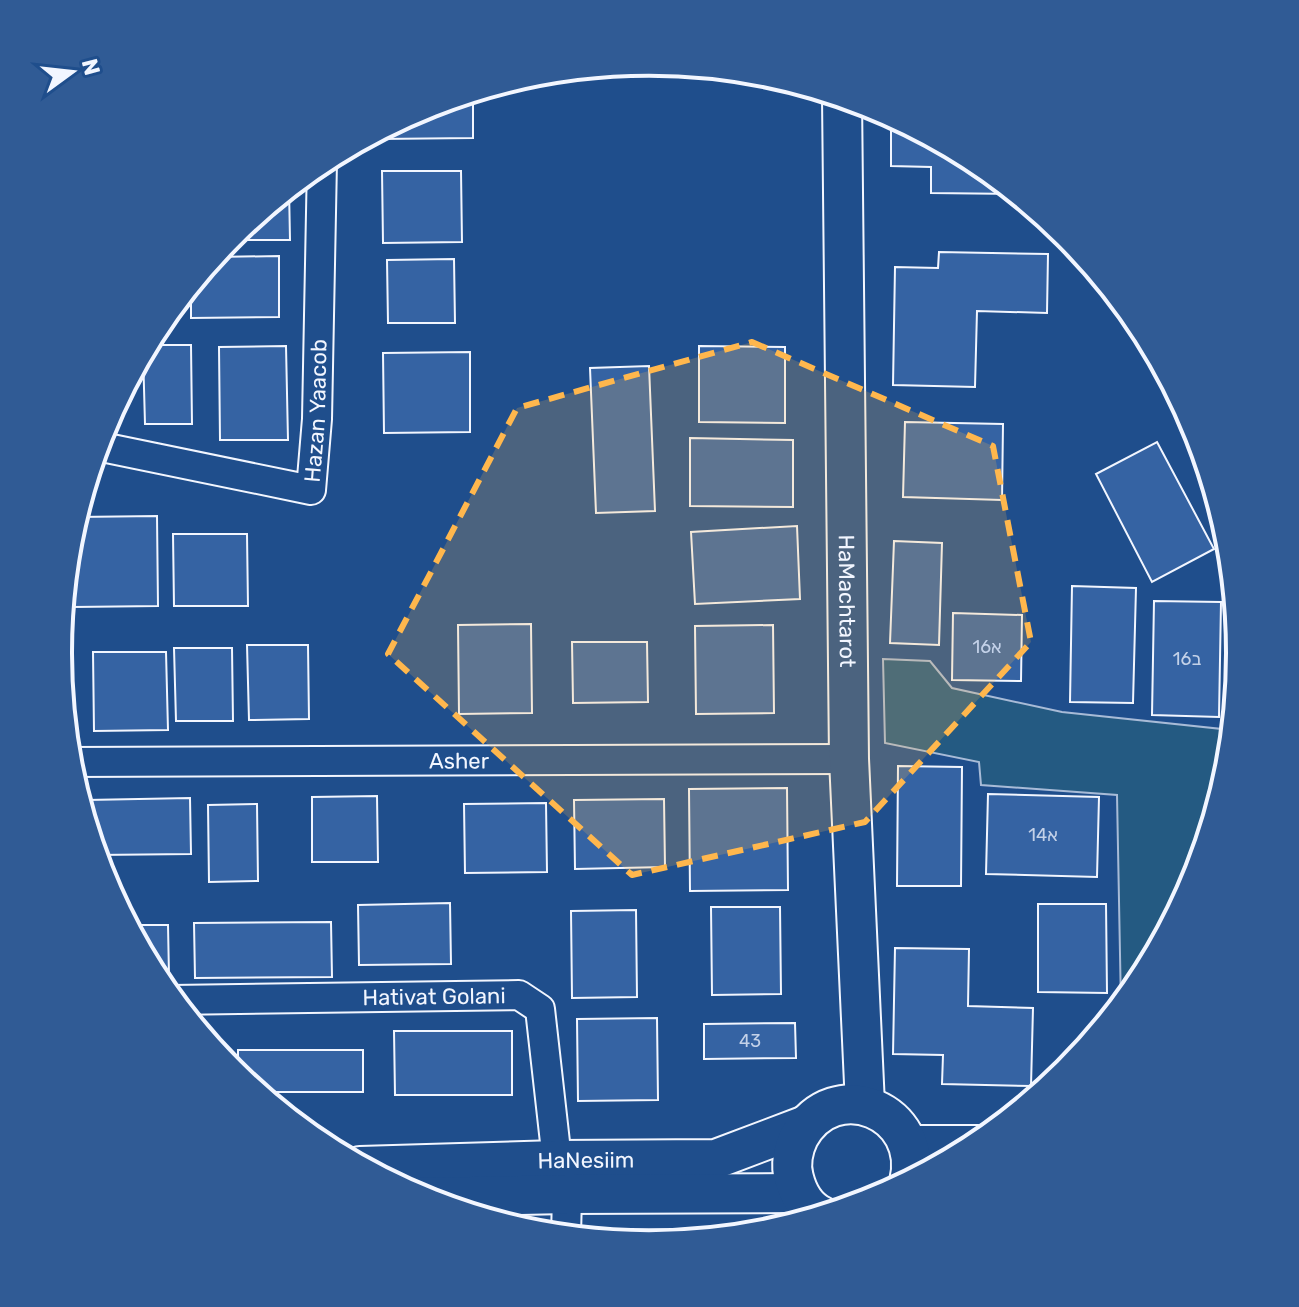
<svg xmlns="http://www.w3.org/2000/svg" width="1299" height="1307" font-family="Rubik,Heebo,sans-serif">
  <rect width="100%" height="100%" fill="#1f4e8c"/>
  <!-- green -->
  <polygon fill="#245a82" stroke="#a8bbd7" stroke-width="2" points="883,659 930,661 952,688 1062,712 1231,730 1230,769 1196,880 1141,982 1121,1007 1117,795 981,785 979,762 885,743"/>
  <!-- building -->
  <g fill="#3563a3" stroke="#f2f6ff" stroke-width="2">
    <polygon points="473,93 473,138 380,139 380,130 424,107"/>
    <polygon points="891,115 978,162 1018,194 931,193 931,167 891,166"/>
    <polygon points="382,171 461,171 462,242 383,243"/>
    <polygon points="289,188 290,240 227,240 232,235"/>
    <polygon points="939,252 1048,254 1047,313 977,311 975,387 893,385 895,267 938,268"/>
    <polygon points="279,256 279,317 191,318 191,285 214,257"/>
    <polygon points="454,259 455,323 388,323 387,260"/>
    <polygon points="147,345 191,345 192,424 145,424 143,352"/>
    <polygon points="286,346 288,440 220,440 219,347"/>
    <polygon points="699,346 785,347 785,423 699,422"/>
    <polygon points="470,352 470,432 384,433 383,353"/>
    <polygon points="649,366 655,511 596,513 590,368"/>
    <polygon points="905,422 1003,424 1002,500 903,497"/>
    <polygon points="690,438 793,440 793,507 690,506"/>
    <polygon points="1157,442 1214,549 1152,582 1096,474"/>
    <polygon points="157,516 158,606 73,607 72,530 76,517"/>
    <polygon points="797,526 800,599 695,604 691,532"/>
    <polygon points="173,534 247,534 248,606 174,606"/>
    <polygon points="1229,537 1230,539 1233,573 1229,573"/>
    <polygon points="894,541 942,543 939,645 890,643"/>
    <polygon points="1072,586 1136,588 1133,703 1070,702"/>
    <polygon points="1154,601 1221,602 1219,717 1152,715"/>
    <polygon points="953,613 1022,615 1021,681 952,680"/>
    <polygon points="531,624 532,713 459,714 458,625"/>
    <polygon points="773,625 774,713 696,714 695,626"/>
    <polygon points="572,642 647,642 648,702 573,703"/>
    <polygon points="247,645 308,645 309,719 249,720"/>
    <polygon points="174,648 232,648 233,721 176,721"/>
    <polygon points="93,652 166,652 168,730 94,731"/>
    <polygon points="898,766 962,767 961,886 897,886"/>
    <polygon points="787,788 788,890 690,891 689,789"/>
    <polygon points="988,794 1099,797 1097,877 986,874"/>
    <polygon points="377,796 378,862 312,862 312,797"/>
    <polygon points="190,798 191,854 96,855 88,830 87,800"/>
    <polygon points="664,799 665,867 575,869 574,800"/>
    <polygon points="546,803 547,872 465,873 464,804"/>
    <polygon points="257,804 258,881 209,882 208,805"/>
    <polygon points="450,903 451,964 359,965 358,905"/>
    <polygon points="1038,904 1106,904 1107,993 1038,992"/>
    <polygon points="711,907 780,907 781,994 712,995"/>
    <polygon points="636,910 637,997 572,998 571,911"/>
    <polygon points="331,922 332,977 195,978 194,923"/>
    <polygon points="127,925 168,925 169,976 155,976"/>
    <polygon points="895,948 969,949 968,1006 1033,1008 1031,1086 942,1084 943,1055 893,1054"/>
    <polygon points="657,1018 658,1100 578,1101 577,1019"/>
    <polygon points="795,1023 796,1058 704,1059 704,1024"/>
    <polygon points="394,1031 512,1031 512,1095 395,1095"/>
    <polygon points="238,1050 363,1050 363,1092 256,1092 238,1077"/>
  </g>
  <g fill="none" stroke-linecap="round" stroke-linejoin="round">
    <defs>
      <g id="street">
        <path id="s1" d="M97,446L311,490L317,419L322,161"/>
        <path id="s2" d="M69,762L849,759"/>
        <path id="s3" d="M172,1000L519,995L540,1009L557,1160"/>
        <polyline points="566,1237 567,1194"/>
      </g>
      <g id="secondary">
        <path id="s4" d="M842,97L849,759L865,1105"/>
        <polyline points="909,1145 978,1145"/>
        <path id="s5" d="M360,1166L557,1160L716,1159L806,1125"/>
        <polyline points="418,1197 567,1194 798,1193"/>
        <path d="M822,1216C807,1209 798,1194 794,1178C790,1165 793,1149 799,1137C834,1073 926,1111 909,1182"/>
      </g>
    </defs>
    <!-- street casing -->
    <use href="#street" stroke="#f2f6ff" stroke-width="32"/>
    <!-- secondary casing -->
    <use href="#secondary" stroke="#f2f6ff" stroke-width="42"/>
    <!-- street -->
    <use href="#street" stroke="#1f4e8c" stroke-width="28"/>
    <!-- secondary -->
    <use href="#secondary" stroke="#1f4e8c" stroke-width="38"/>
  </g>
  <!-- marked area -->
  <path fill="#ffb74d" fill-opacity="0.2" stroke="#ffb74d" stroke-width="6" stroke-dasharray="16 10" stroke-linejoin="round" d="M752,342L993,446L1031,642L865,822L632,875L388,654L517,408Z"/>
  <g text-anchor="middle" stroke-width="6" stroke-linejoin="round" paint-order="stroke">
    <!-- number labels -->
    <g font-size="18" fill="#c3d1e8">
      <text x="987" y="653">16א</text>
      <text x="1187" y="665">16ב</text>
      <text x="1043" y="841">14א</text>
      <text x="750" y="1047">43</text>
    </g>
    <!-- street labels -->
    <g font-size="22" fill="#f2f6ff" stroke="#1f4e8c">
      <text dy="8" stroke="none"><textPath href="#s1" startOffset="298">Hazan Yaacob</textPath></text>
      <text dy="8" stroke="none"><textPath href="#s4" startOffset="504">HaMachtarot</textPath></text>
      <text dy="8" stroke="none"><textPath href="#s2" startOffset="390">Asher</textPath></text>
      <text dy="8" stroke="none"><textPath href="#s3" startOffset="262">Hativat Golani</textPath></text>
      <text dy="8" stroke="none"><textPath href="#s5" startOffset="226">HaNesiim</textPath></text>
    </g>
  </g>
  <!-- crop -->
  <path d="M0 0H1299V1307H0ZM72 653a577 577 0 1 1 1154 0a577 577 0 1 1-1154 0Z" fill="#305b95" fill-rule="evenodd"/>
  <path fill="none" stroke="#f2f6ff" stroke-width="4" d="M72 653a577 577 0 1 1 1154 0a577 577 0 1 1-1154 0Z"/>
  <!-- north arrow -->
  <g transform="translate(72 72) rotate(75)" stroke="#1f4e8c" stroke-width="6" paint-order="stroke">
  <path d="M0-6L14 30L0 20L-14 30Z" fill="#f2f6ff"/>
  <text y="-12" font-size="22" font-weight="bold" text-anchor="middle" fill="#f2f6ff">N</text>
  </g>
</svg>
